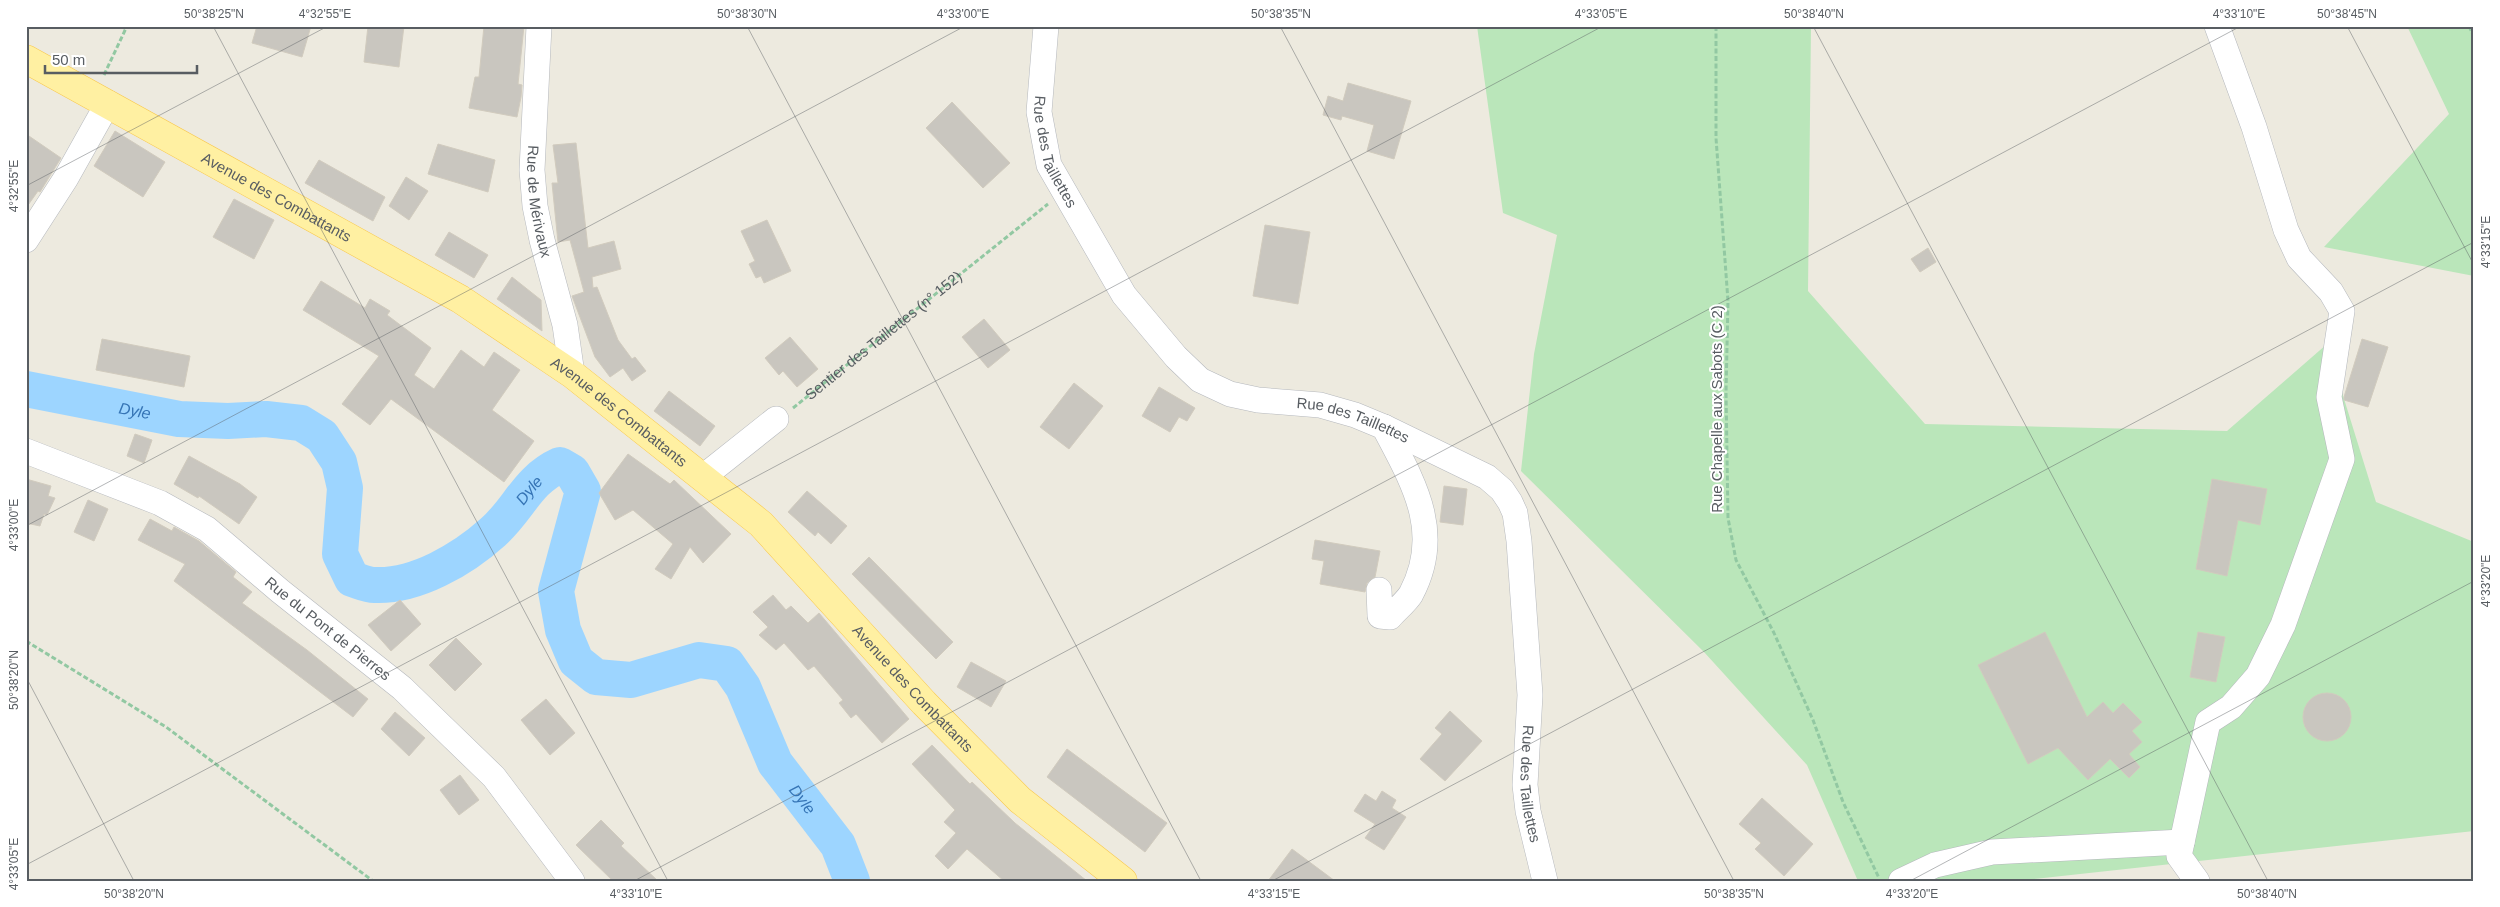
<svg xmlns="http://www.w3.org/2000/svg" width="2500" height="907" font-family="Arial,sans-serif">
  <rect width="100%" height="100%" fill="#edeadf"/>
  <!-- green -->
  <g fill="#bae6ba">
    <polygon points="1477,26 1811,26 1808,291 1925,424 2227,431 2327,344 2376,502 2474,542 2474,831 2016,881 1858,881 1807,765 1704,652 1521,471 1534,354 1557,235 1503,213"/>
    <polygon points="2407,26 2474,26 2474,276 2324,247 2449,114"/>
  </g>
  <g fill="none" stroke-linecap="round" stroke-linejoin="round">
    <!-- river -->
    <path stroke="#9dd5ff" stroke-width="36" id="s1" d="M26,389L179,419L228,421L266,419L301,423L322,436L339,462L345,488L340,554L352,579C359,581 367,585 374,585C416,587 463,559 493,532C519,509 527,480 560,465L572,472L583,491L556,591L563,630L576,661L596,677L631,680L699,660L727,664L743,687L775,763L838,845L852,881"/>
  </g>
  <!-- building -->
  <g fill="#c9c6bf" stroke="#d1cbbe">
    <polygon points="257,26 311,26 302,57 252,43"/>
    <polygon points="368,26 404,26 399,67 364,62"/>
    <polygon points="484,26 524,26 518,84 522,85 521,97 517,117 469,108 475,77 479,77"/>
    <polygon points="1348,83 1411,101 1394,159 1367,151 1374,125 1342,116 1341,120 1323,115 1328,96 1343,101"/>
    <polygon points="952,102 1010,163 983,188 926,128"/>
    <polygon points="115,131 165,162 143,197 94,166"/>
    <polygon points="26,134 61,158 40,192 38,191 26,208"/>
    <polygon points="576,143 588,248 614,241 621,269 592,277 593,288 597,287 618,340 632,359 635,357 646,371 632,381 623,368 610,377 595,357 572,296 584,292 570,240 558,242 552,183 558,183 553,145"/>
    <polygon points="438,144 495,160 488,192 428,174"/>
    <polygon points="319,160 385,197 373,221 305,183"/>
    <polygon points="406,177 428,191 409,220 389,206"/>
    <polygon points="234,199 274,220 254,259 213,237"/>
    <polygon points="767,220 791,271 764,283 761,276 756,278 749,264 755,261 741,231"/>
    <polygon points="1265,225 1310,232 1298,304 1253,296"/>
    <polygon points="449,232 488,255 474,278 435,255"/>
    <polygon points="1928,248 1936,262 1920,272 1911,259"/>
    <polygon points="512,277 541,300 542,331 497,299"/>
    <polygon points="321,281 365,308 370,299 390,311 387,315 431,348 414,375 434,389 461,350 484,367 494,352 520,370 492,410 534,441 504,482 391,399 370,425 342,404 379,356 303,310"/>
    <polygon points="984,319 1010,350 988,368 962,337"/>
    <polygon points="790,337 818,369 797,387 783,371 779,375 765,358"/>
    <polygon points="102,339 190,356 184,387 96,370"/>
    <polygon points="2362,339 2388,347 2368,407 2344,400 2344,397"/>
    <polygon points="1074,383 1103,406 1069,449 1040,427"/>
    <polygon points="1159,387 1195,408 1187,421 1179,417 1170,432 1142,416"/>
    <polygon points="669,391 715,426 700,446 654,411"/>
    <polygon points="135,434 152,440 144,463 127,456"/>
    <polygon points="628,454 670,484 674,480 731,534 703,563 690,547 671,579 655,569 673,544 633,510 615,520 599,493"/>
    <polygon points="189,456 240,484 257,497 239,524 199,496 198,498 174,484"/>
    <polygon points="26,479 51,486 48,496 55,498 47,515 44,514 40,526 26,523"/>
    <polygon points="2212,479 2267,489 2260,525 2238,520 2227,576 2196,569"/>
    <polygon points="1444,486 1467,489 1463,525 1440,522"/>
    <polygon points="807,491 847,526 831,544 818,532 815,536 788,512"/>
    <polygon points="88,500 108,509 94,541 74,532"/>
    <polygon points="150,519 172,531 174,527 199,541 236,572 233,577 252,592 242,603 307,650 368,699 353,717 174,581 185,564 138,540"/>
    <polygon points="1315,540 1380,551 1375,577 1367,583 1365,592 1320,584 1324,561 1312,559"/>
    <polygon points="869,557 953,642 936,659 852,574"/>
    <polygon points="773,595 786,610 791,606 808,623 819,613 909,719 882,743 856,714 851,718 839,703 843,700 814,666 808,670 784,643 776,650 759,635 768,627 753,612"/>
    <polygon points="400,600 421,624 391,651 368,625"/>
    <polygon points="2045,632 2087,717 2103,702 2113,713 2123,703 2142,722 2132,731 2142,742 2129,754 2140,767 2129,778 2110,759 2088,780 2058,748 2028,764 1978,665"/>
    <polygon points="2198,632 2225,637 2216,682 2190,677"/>
    <polygon points="456,638 482,664 455,691 429,665"/>
    <polygon points="971,662 1006,681 991,707 957,687"/>
    <circle cx="2327" cy="717" r="24"/>
    <polygon points="546,699 575,733 550,755 521,720"/>
    <polygon points="1450,711 1482,741 1445,781 1420,759 1442,734 1435,728"/>
    <polygon points="395,712 425,738 409,756 381,729"/>
    <polygon points="932,745 970,784 972,782 1015,823 1087,881 1004,881 967,849 948,869 935,856 956,833 944,822 955,810 912,764"/>
    <polygon points="1067,749 1167,823 1145,852 1047,777"/>
    <polygon points="460,775 479,800 459,815 440,790"/>
    <polygon points="1382,791 1396,800 1392,808 1406,817 1384,850 1365,838 1375,824 1354,811 1365,794 1376,801"/>
    <polygon points="1762,798 1813,844 1784,876 1755,849 1761,843 1739,824"/>
    <polygon points="601,820 624,843 621,846 658,881 613,881 576,845"/>
    <polygon points="1292,849 1335,881 1268,881"/>
  </g>
  <g fill="none" stroke-linecap="round" stroke-linejoin="round">
    <defs>
      <g id="minor">
        <path id="s3" d="M539,26L532,170L535,206L542,240L565,325L572,374"/>
        <path id="s4" d="M1046,26L1039,112L1049,165L1124,295L1176,357L1200,380L1230,394L1258,400L1320,405L1355,415L1384,427L1487,477L1502,490L1510,502L1515,513L1519,541L1530,695L1525,785L1528,811L1545,881"/>
        <polyline points="26,240 66,178 108,103"/>
        <path id="s5" d="M26,451L160,503L207,529L280,591L402,688L494,777L572,881"/>
        <polyline points="703,477 776,419"/>
        <path d="M1379,590L1380,616L1390,617C1396,610 1406,602 1411,594C1444,532 1413,482 1384,427"/>
        <polyline points="1901,881 1935,865 1992,852 2182,842"/>
        <polyline points="2197,881 2179,856 2208,722 2231,707 2258,676 2283,625 2342,459 2329,397 2342,311 2331,292 2299,258 2286,230 2254,127 2217,26"/>
      </g>
      <g id="major">
        <path id="s6" d="M26,59L460,299L572,374L761,524L924,703L1020,800L1123,881"/>
      </g>
    </defs>
    <!-- minor casing -->
    <use href="#minor" stroke="#b5b8bd" stroke-width="26"/>
    <!-- major casing -->
    <use href="#major" stroke="#f9c84d" stroke-width="29"/>
    <!-- path -->
    <g stroke="#92c8a2" stroke-width="3" stroke-dasharray="5 2.5" stroke-linecap="butt">
      <polyline points="1716,26 1716,138 1728,301 1726,392 1728,518 1736,560 1774,633 1813,720 1843,802 1879,878"/>
      <polyline points="2469,26 2474,37"/>
      <polyline points="104,75 127,26"/>
      <path id="s2" d="M793,408L1048,204"/>
      <polyline points="26,641 166,727 373,881"/>
    </g>
    <!-- minor -->
    <use href="#minor" stroke="#fff" stroke-width="25"/>
    <!-- major -->
    <use href="#major" stroke="#fff0a2" stroke-width="28"/>
  </g>
  <!-- ticks -->
  <path fill="none" stroke="#585d62" stroke-width="1" stroke-opacity="0.45" d="M213,26L668,881M747,26L1201,881M1280,26L1734,881M1813,26L2268,881M2347,26L2474,265M26,186L328,26M26,526L965,26M26,677L134,881M26,865L1603,26M634,881L2241,26M1272,881L2474,242M1910,881L2474,581"/>
  <g text-anchor="middle" stroke-width="4" stroke-linejoin="round" paint-order="stroke">
    <!-- street labels -->
    <g font-size="15" fill="#585d62" stroke="#fff">
      <text dy="5" stroke="none"><textPath href="#s4" startOffset="129">Rue des Taillettes</textPath></text>
      <text dy="5" stroke="none"><textPath href="#s6" startOffset="286">Avenue des Combattants</textPath></text>
      <text dy="5" stroke="none"><textPath href="#s3" startOffset="176">Rue de Mérivaux</textPath></text>
      <text dy="5" stroke="none"><textPath href="#s2" startOffset="116">Sentier des Taillettes (n° 152)</textPath></text>
      <text transform="translate(1717 409) rotate(-90)" y="5">Rue Chapelle aux Sabots (C 2)</text>
      <text dy="5" stroke="none"><textPath href="#s6" startOffset="691">Avenue des Combattants</textPath></text>
      <text dy="5" stroke="none"><textPath href="#s4" startOffset="564">Rue des Taillettes</textPath></text>
      <text dy="5" stroke="none"><textPath href="#s5" startOffset="354">Rue du Pont de Pierres</textPath></text>
      <text dy="5" stroke="none"><textPath href="#s6" startOffset="1096">Avenue des Combattants</textPath></text>
      <text dy="5" stroke="none"><textPath href="#s4" startOffset="1029">Rue des Taillettes</textPath></text>
    </g>
    <!-- water labels -->
    <g font-size="16" font-style="italic" fill="#3675b6" stroke="#fff">
      <text dy="6" stroke="none"><textPath href="#s1" startOffset="111">Dyle</textPath></text>
      <text dy="6" stroke="none"><textPath href="#s1" startOffset="666">Dyle</textPath></text>
      <text dy="6" stroke="none"><textPath href="#s1" startOffset="1235">Dyle</textPath></text>
    </g>
  </g>
  <!-- border -->
  <rect width="2500" height="907" fill="none" stroke="#ffffff" stroke-width="55"/>
  <!-- scale -->
  <path d="M45 65v8h152v-8" fill="none" stroke="#585d62" stroke-width="2.5"/>
  <text x="52" y="65" font-size="15" fill="#585d62" stroke="#ffffff" stroke-width="4" paint-order="stroke">50 m</text>
  <rect x="28" y="28" width="2444" height="852" fill="none" stroke="#585d62" stroke-width="2"/>
  <g font-size="12" text-anchor="middle" fill="#585d62">
    <text x="214" y="18">50°38'25"N</text>
    <text x="325" y="18">4°32'55"E</text>
    <text x="747" y="18">50°38'30"N</text>
    <text x="963" y="18">4°33'00"E</text>
    <text x="1281" y="18">50°38'35"N</text>
    <text x="1601" y="18">4°33'05"E</text>
    <text x="1814" y="18">50°38'40"N</text>
    <text x="2239" y="18">4°33'10"E</text>
    <text x="2347" y="18">50°38'45"N</text>
    <text transform="translate(14 186) rotate(-90)" y="4">4°32'55"E</text>
    <text transform="translate(2486 242) rotate(-90)" y="4">4°33'15"E</text>
    <text transform="translate(14 525) rotate(-90)" y="4">4°33'00"E</text>
    <text transform="translate(2486 581) rotate(-90)" y="4">4°33'20"E</text>
    <text transform="translate(14 680) rotate(-90)" y="4">50°38'20"N</text>
    <text transform="translate(14 864) rotate(-90)" y="4">4°33'05"E</text>
    <text x="134" y="898">50°38'20"N</text>
    <text x="636" y="898">4°33'10"E</text>
    <text x="1274" y="898">4°33'15"E</text>
    <text x="1734" y="898">50°38'35"N</text>
    <text x="1912" y="898">4°33'20"E</text>
    <text x="2267" y="898">50°38'40"N</text>
  </g>
</svg>
